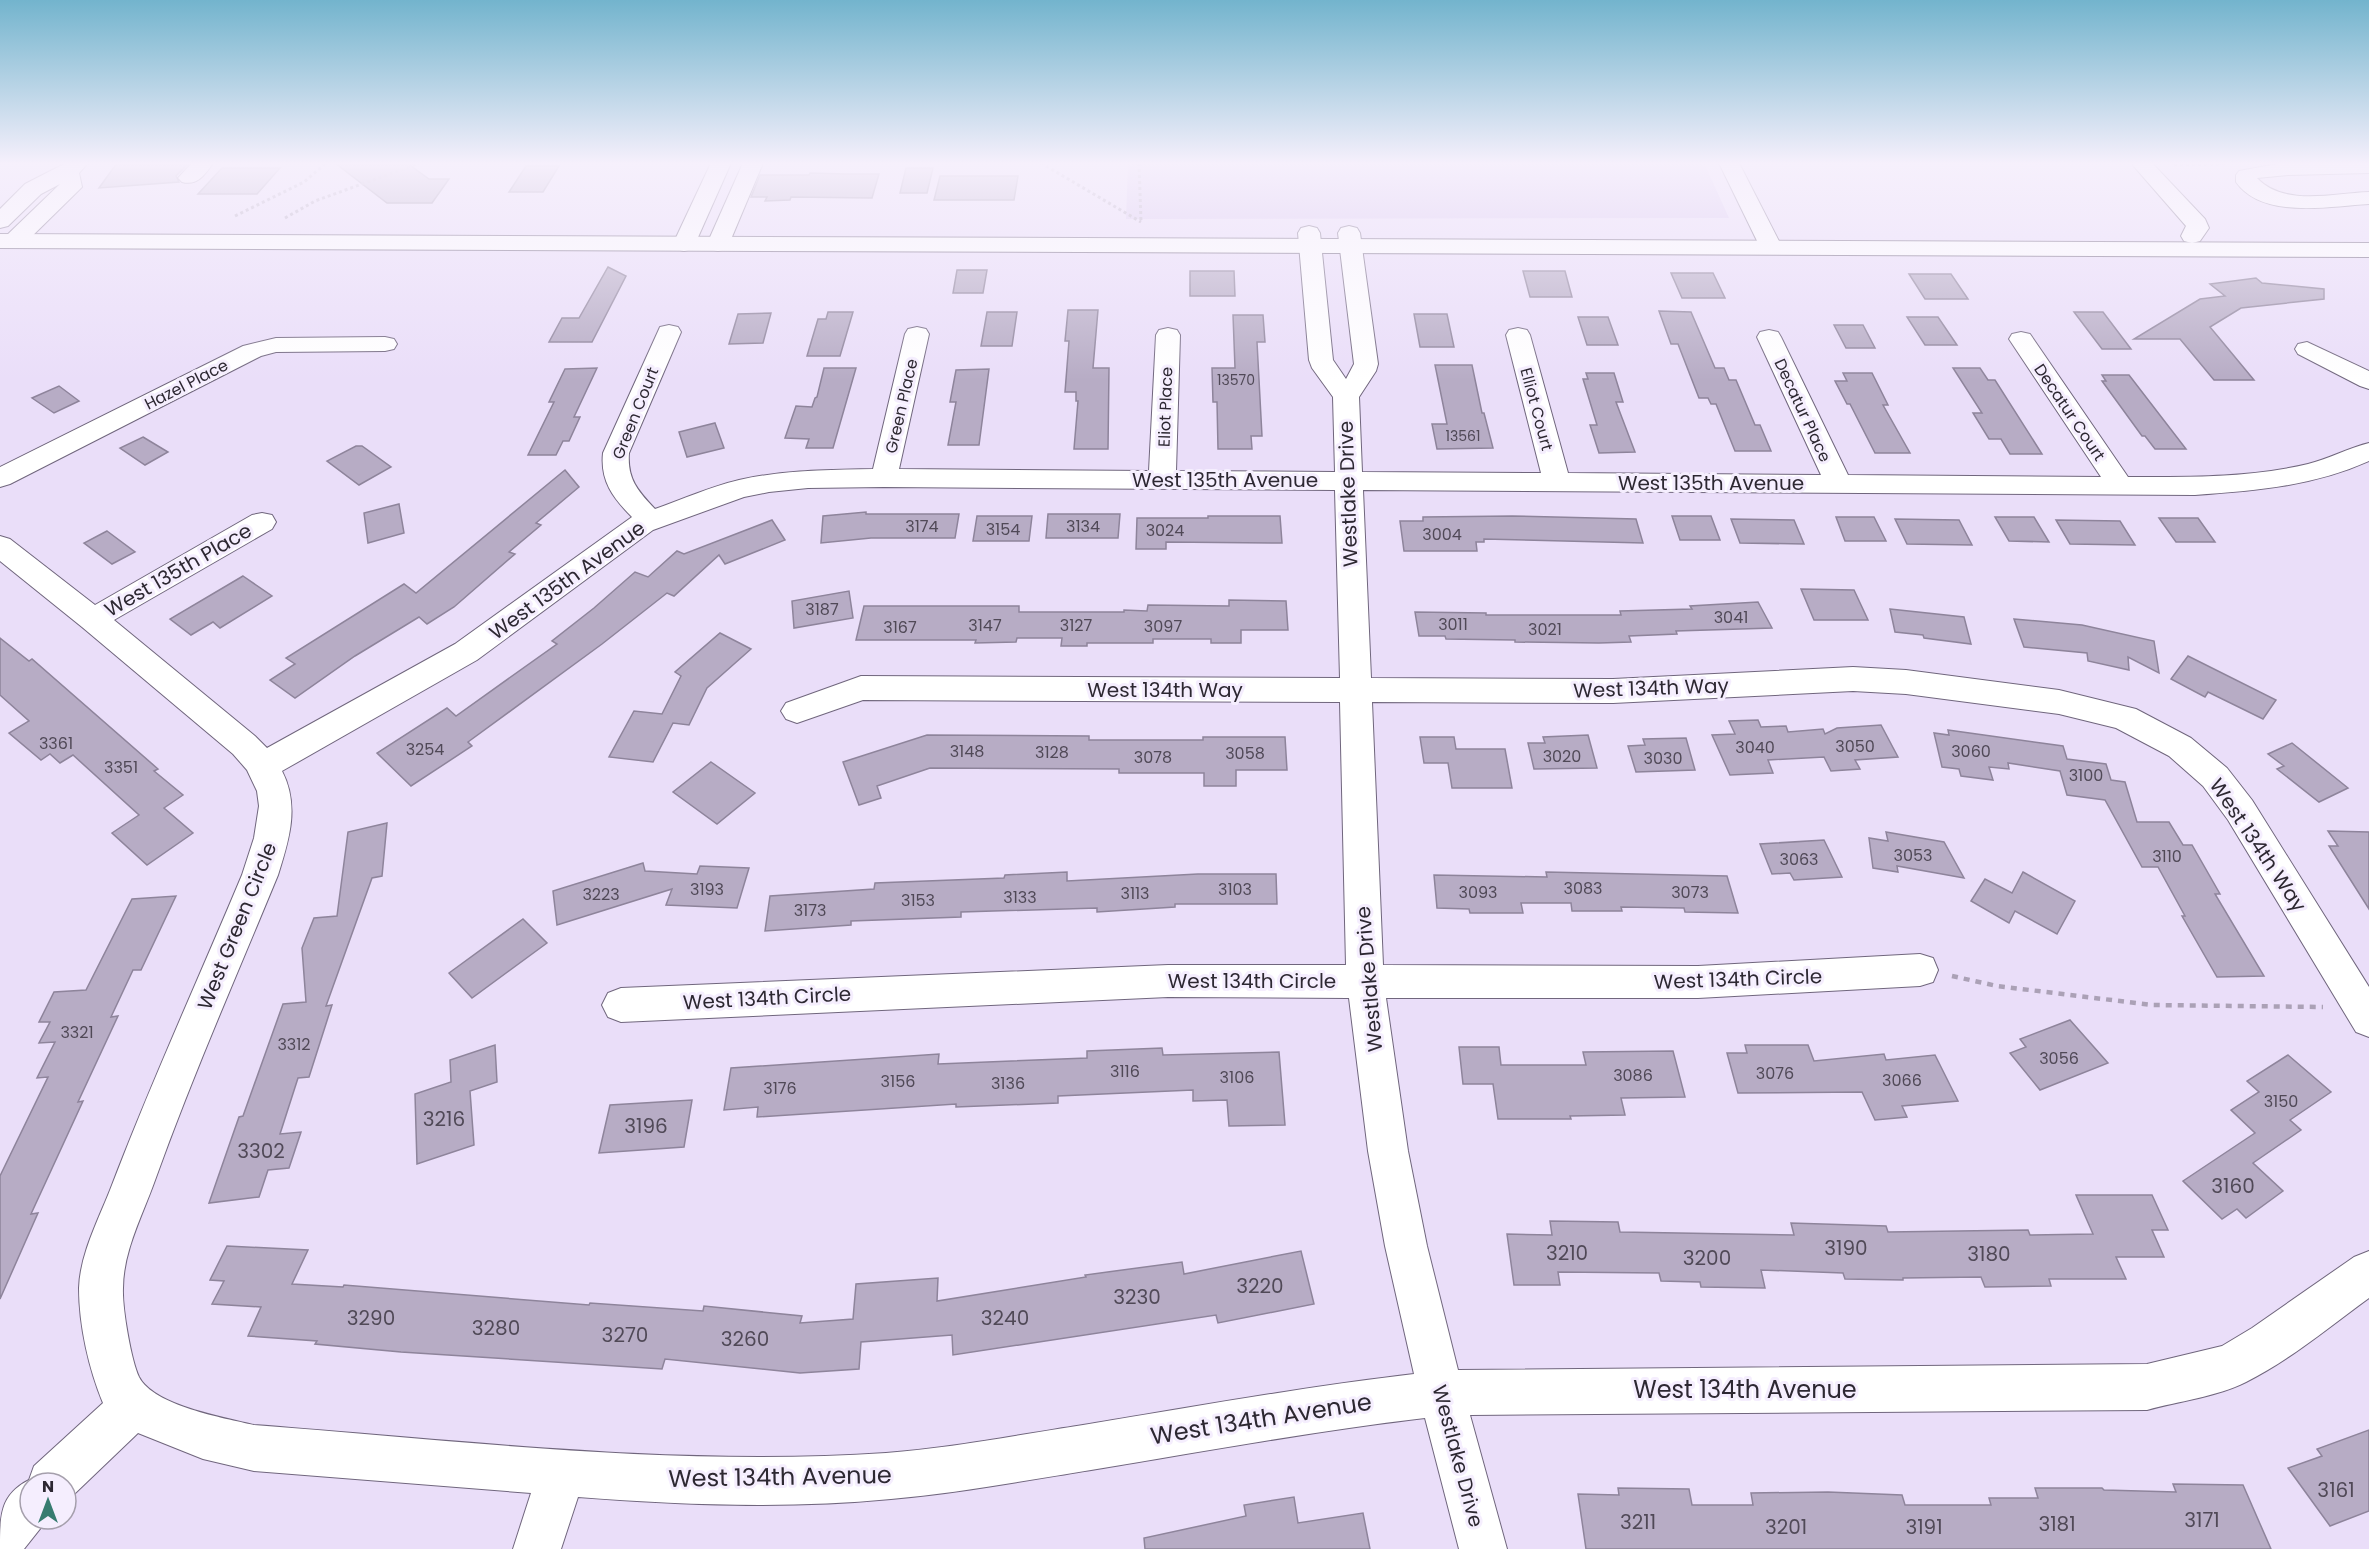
<svg xmlns="http://www.w3.org/2000/svg" width="2369" height="1549" font-family="Poppins,sans-serif">
  <rect width="100%" height="100%" fill="#eadef9"/>
  <!-- green -->
  <polygon fill="#d8c6ef" points="1128,163 1704,163 1729,218 1126,219"/>
  <!-- building -->
  <g fill="#b7acc5" stroke="#8e849b" stroke-width="1.5">
    <polygon points="117,163 189,163 176,176 179,182 99,188"/>
    <polygon points="335,163 407,163 429,179 449,179 432,203 387,203"/>
    <polygon points="526,166 559,166 543,192 509,192"/>
    <polygon points="222,168 280,168 257,194 198,194"/>
    <polygon points="906,168 933,168 927,193 900,193"/>
    <polygon points="810,173 846,174 879,174 872,198 791,197 790,200 765,201 767,197 751,197 760,175 809,175"/>
    <polygon points="940,176 1018,176 1014,200 934,200"/>
    <polygon points="608,267 626,276 592,342 549,342 562,318 579,318"/>
    <polygon points="957,270 987,270 983,293 953,293"/>
    <polygon points="1190,271 1234,271 1235,296 1190,296"/>
    <polygon points="1523,271 1565,271 1572,297 1530,297"/>
    <polygon points="1671,273 1713,273 1725,298 1682,298"/>
    <polygon points="1909,274 1951,274 1968,299 1925,299"/>
    <polygon points="2256,278 2262,283 2324,289 2324,299 2241,308 2210,327 2254,380 2214,380 2180,339 2134,339 2200,299 2225,296 2210,284"/>
    <polygon points="1068,310 1098,310 1093,368 1109,368 1108,449 1074,449 1078,401 1076,401 1076,392 1065,392 1069,341 1065,341"/>
    <polygon points="1659,311 1691,312 1715,368 1724,368 1729,380 1736,380 1755,425 1760,425 1771,451 1735,451 1716,404 1711,404 1708,398 1699,398 1678,344 1671,344"/>
    <polygon points="828,312 853,312 840,356 807,356 818,319 826,319"/>
    <polygon points="987,312 1017,312 1012,346 981,346"/>
    <polygon points="2074,312 2103,312 2131,349 2102,349"/>
    <polygon points="771,313 763,343 729,344 738,314"/>
    <polygon points="1414,314 1447,314 1454,347 1420,347"/>
    <polygon points="1233,315 1263,315 1265,342 1257,342 1262,436 1251,436 1252,449 1218,449 1217,402 1213,402 1212,368 1235,368"/>
    <polygon points="1578,317 1608,317 1618,345 1587,345"/>
    <polygon points="1907,317 1938,317 1957,345 1925,345"/>
    <polygon points="1834,325 1863,325 1875,348 1846,348"/>
    <polygon points="1435,365 1472,365 1482,413 1484,413 1493,448 1437,449 1432,424 1447,424"/>
    <polygon points="597,368 574,417 580,417 569,441 563,441 556,455 528,455 554,402 549,402 565,369"/>
    <polygon points="824,368 856,368 833,448 806,448 809,439 785,438 796,406 812,407 815,398 817,397"/>
    <polygon points="1953,368 1980,368 1988,380 1995,380 2042,454 2010,454 2001,439 1989,439 1973,413 1982,413"/>
    <polygon points="989,369 979,445 948,445 956,402 950,402 956,370"/>
    <polygon points="1586,373 1614,373 1623,402 1616,402 1635,452 1599,453 1590,425 1597,425 1583,379 1588,379"/>
    <polygon points="1843,373 1872,373 1888,405 1883,405 1910,453 1875,453 1850,404 1847,404 1835,381 1847,381"/>
    <polygon points="2102,375 2129,375 2186,449 2155,449 2145,436 2142,436 2102,381 2106,381"/>
    <polygon points="59,386 79,401 54,413 32,398"/>
    <polygon points="715,423 724,448 687,457 679,432"/>
    <polygon points="143,437 168,452 145,465 120,448"/>
    <polygon points="356,446 362,446 391,467 359,485 327,461"/>
    <polygon points="565,470 579,487 536,523 541,525 509,552 515,554 454,607 427,624 419,617 355,656 295,698 270,680 295,664 286,658 404,584 416,593"/>
    <polygon points="399,504 404,533 368,543 364,513"/>
    <polygon points="866,512 866,514 959,514 955,538 871,538 821,543 823,516"/>
    <polygon points="1048,514 1120,514 1118,538 1046,538"/>
    <polygon points="977,516 1032,516 1029,541 973,541"/>
    <polygon points="1208,516 1280,516 1282,543 1166,542 1166,549 1136,549 1137,518 1208,518"/>
    <polygon points="1512,516 1636,519 1643,543 1484,539 1484,542 1476,542 1477,551 1404,551 1400,521 1423,521 1423,517"/>
    <polygon points="1672,516 1711,516 1720,540 1680,540"/>
    <polygon points="1836,517 1874,517 1886,541 1845,541"/>
    <polygon points="1995,517 2034,517 2049,542 2009,541"/>
    <polygon points="2159,518 2198,518 2215,542 2176,542"/>
    <polygon points="1731,519 1794,520 1804,544 1740,543"/>
    <polygon points="1895,519 1959,520 1972,545 1907,544"/>
    <polygon points="772,520 785,540 725,564 719,555 674,596 667,593 602,644 468,742 472,746 411,786 377,753 447,708 456,716 557,644 552,641 594,608 635,572 648,577 677,551 684,554"/>
    <polygon points="2056,520 2120,521 2135,545 2070,544"/>
    <polygon points="107,531 135,552 112,564 84,543"/>
    <polygon points="243,576 272,596 220,628 213,622 191,635 170,619"/>
    <polygon points="1801,589 1854,590 1868,620 1814,620"/>
    <polygon points="849,591 853,618 794,628 792,601"/>
    <polygon points="1229,600 1286,601 1288,630 1241,630 1241,643 1211,643 1211,639 1153,639 1153,643 1087,643 1087,646 1061,646 1062,638 1017,638 1016,642 975,643 976,640 856,640 864,606 1019,606 1019,612 1124,612 1124,610 1147,611 1148,605 1229,606"/>
    <polygon points="1758,602 1772,628 1676,631 1677,634 1629,636 1631,642 1599,643 1515,642 1515,640 1446,639 1445,636 1419,636 1415,612 1486,613 1486,615 1621,615 1620,611 1692,609 1690,606"/>
    <polygon points="1890,609 1964,617 1971,644 1924,638 1923,635 1895,632"/>
    <polygon points="2014,619 2082,625 2154,641 2159,673 2128,657 2129,670 2088,661 2087,653 2024,647"/>
    <polygon points="720,633 751,649 707,688 689,725 673,723 653,762 609,757 634,711 662,714 681,676 675,672"/>
    <polygon points="0,638 29,661 32,659 158,769 154,771 183,795 164,808 193,833 147,865 112,833 139,815 73,755 60,763 50,754 41,760 9,733 29,721 0,695"/>
    <polygon points="2188,656 2276,700 2263,719 2208,692 2205,697 2171,679"/>
    <polygon points="1758,720 1761,727 1786,726 1788,732 1823,729 1825,734 1837,728 1881,725 1898,757 1855,760 1860,769 1831,771 1824,757 1768,760 1773,773 1730,775 1712,735 1735,734 1729,721"/>
    <polygon points="1948,730 2063,746 2067,759 2106,764 2111,780 2125,782 2137,822 2169,822 2183,845 2192,845 2220,894 2215,894 2264,976 2217,977 2182,916 2185,916 2158,867 2142,867 2105,800 2067,795 2060,771 2008,763 2009,769 1989,767 1993,780 1961,776 1959,769 1942,767 1934,733 1949,735"/>
    <polygon points="927,735 1089,736 1089,740 1203,740 1203,737 1285,737 1287,770 1236,770 1236,786 1204,786 1204,773 1119,773 1119,769 930,768 877,786 881,798 859,805 843,762"/>
    <polygon points="1588,735 1597,768 1534,769 1528,743 1545,743 1543,737"/>
    <polygon points="1420,737 1454,737 1456,749 1505,749 1512,788 1452,788 1448,763 1424,763"/>
    <polygon points="1686,738 1695,770 1636,772 1628,746 1645,745 1643,739"/>
    <polygon points="2292,743 2348,788 2319,802 2277,769 2284,766 2268,754"/>
    <polygon points="711,762 755,793 717,824 673,792"/>
    <polygon points="387,823 382,876 372,878 326,1006 332,1005 309,1077 298,1078 280,1134 301,1132 289,1168 268,1170 259,1197 209,1203 239,1117 243,1116 283,1004 306,1002 302,948 314,918 337,916 348,832"/>
    <polygon points="2328,831 2369,832 2369,909 2329,846 2338,846"/>
    <polygon points="1886,832 1944,842 1964,878 1897,866 1898,872 1873,868 1869,838 1888,841"/>
    <polygon points="1824,840 1842,877 1794,880 1790,873 1772,874 1760,844"/>
    <polygon points="643,863 645,871 697,874 700,866 749,868 737,908 666,905 672,889 557,925 553,891"/>
    <polygon points="1067,872 1067,881 1198,874 1276,874 1277,904 1175,904 1175,907 1097,912 1097,908 961,912 961,917 851,921 851,925 765,931 770,896 874,889 875,883 1004,878 1005,875"/>
    <polygon points="1546,872 1727,876 1738,913 1685,912 1684,908 1621,907 1622,911 1572,911 1571,903 1521,903 1523,913 1470,913 1469,909 1437,908 1434,875 1547,877"/>
    <polygon points="2023,872 2075,901 2057,934 2015,911 2009,923 1971,901 1985,879 2012,893"/>
    <polygon points="176,896 141,970 133,970 111,1017 118,1016 78,1102 83,1101 31,1214 38,1213 0,1299 0,1176 48,1077 37,1078 55,1042 39,1043 50,1022 39,1022 54,992 86,990 132,899"/>
    <polygon points="523,919 547,943 472,998 449,973"/>
    <polygon points="2070,1020 2108,1063 2040,1090 2010,1053 2026,1047 2020,1039"/>
    <polygon points="495,1045 497,1082 470,1091 474,1145 417,1164 415,1094 451,1082 450,1060"/>
    <polygon points="1745,1045 1808,1045 1814,1061 1884,1054 1886,1060 1935,1055 1958,1101 1902,1106 1907,1117 1875,1120 1862,1092 1738,1093 1727,1053 1747,1053"/>
    <polygon points="1459,1047 1499,1047 1501,1065 1586,1065 1583,1052 1673,1051 1685,1097 1621,1098 1625,1115 1570,1116 1571,1119 1498,1119 1493,1084 1463,1084"/>
    <polygon points="1162,1048 1163,1055 1279,1052 1285,1125 1229,1126 1227,1100 1193,1101 1193,1090 1058,1096 1058,1103 956,1107 956,1104 757,1117 758,1107 724,1110 731,1068 939,1054 938,1064 1087,1058 1087,1051"/>
    <polygon points="2288,1055 2331,1092 2290,1120 2301,1130 2253,1163 2283,1191 2246,1218 2237,1209 2222,1219 2183,1181 2255,1133 2231,1110 2259,1092 2247,1081"/>
    <polygon points="692,1100 684,1147 599,1153 610,1105"/>
    <polygon points="2076,1195 2152,1195 2168,1230 2152,1230 2164,1257 2116,1257 2126,1279 2049,1279 2051,1286 1985,1287 1981,1277 1903,1278 1903,1280 1845,1279 1843,1273 1761,1270 1765,1288 1701,1287 1700,1282 1661,1281 1659,1273 1558,1272 1560,1285 1514,1285 1507,1234 1552,1235 1550,1221 1618,1222 1620,1232 1794,1235 1791,1223 1886,1226 1888,1232 2028,1230 2030,1235 2093,1234"/>
    <polygon points="227,1246 308,1250 292,1284 343,1287 344,1285 589,1305 590,1303 703,1311 704,1306 802,1316 800,1323 853,1319 856,1284 938,1278 937,1301 1086,1277 1085,1275 1182,1262 1184,1274 1301,1251 1314,1304 1218,1323 1216,1315 953,1355 952,1335 861,1342 859,1369 800,1373 665,1359 662,1369 401,1352 315,1344 317,1341 248,1336 261,1307 212,1304 224,1281 210,1280"/>
    <polygon points="2369,1430 2369,1511 2330,1526 2288,1468 2322,1456 2317,1449"/>
    <polygon points="2173,1484 2243,1485 2271,1549 1586,1549 1578,1494 1619,1495 1618,1488 1689,1489 1692,1505 1753,1505 1751,1493 1828,1492 1902,1495 1905,1505 1991,1505 1989,1498 2038,1498 2035,1488 2102,1488 2104,1490 2176,1492"/>
    <polygon points="1294,1497 1298,1523 1363,1513 1370,1549 1145,1549 1144,1538 1246,1516 1244,1505"/>
  </g>
  <g fill="none" stroke-linecap="round" stroke-linejoin="round">
    <defs>
      <g id="minor">
        <polygon points="66,163 88,163 79,173 82,187 78,191 22,246 14,248 6,246 3,241 6,236 60,184 41,194 8,226 0,228 0,209 25,184"/>
        <path d="M192,163H213C205,175 197,186 182,182L178,178Z"/>
        <polygon points="711,163 731,163 695,244 692,249 684,251 676,249 673,244"/>
        <polygon points="743,163 763,163 729,244 726,249 718,251 710,249 707,244"/>
        <polygon points="1719,163 1739,163 1782,247 1779,252 1771,254 1763,252 1760,247"/>
        <polygon points="2131,163 2152,163 2205,219 2209,228 2200,241 2192,243 2184,241 2181,236 2186,226"/>
        <path d="M2282,163H2369V173L2288,175L2257,178C2284,207 2334,193 2369,192V204C2330,206 2263,220 2236,182V175L2239,171Z"/>
        <path d="M1309,226L1317,228L1320,233L1333,360L1346,379L1354,364L1338,233L1341,228L1349,226L1357,228L1360,233L1378,364L1376,371L1359,397L1362,472L1541,473L1506,335L1509,330L1518,328L1527,330L1530,335L1568,473L1821,475L1757,337L1760,332L1769,330L1778,332L1781,337L1848,475L2101,477L2009,339L2012,334L2021,332L2030,334L2128,477C2188,477 2249,478 2308,464C2329,459 2348,448 2369,443V461C2314,486 2254,491 2195,495L1363,490L1371,678L1613,679L1853,667L1906,670L2059,690L2136,709L2191,738L2227,768L2252,800L2369,987V1037L2356,1032L2228,820L2203,786L2169,756L2116,728L2059,714L1906,694L1853,691L1613,703L1372,702L1383,965L1698,966L1920,954L1933,958L1938,970L1933,982L1920,986L1698,998H1386L1408,1151L1427,1246L1458,1370L2147,1364L2222,1346L2252,1328L2354,1257L2369,1251V1298C2329,1327 2290,1360 2246,1382C2216,1397 2179,1401 2147,1410L1470,1415L1507,1549H1459L1425,1418C1315,1431 1206,1451 1097,1469C1028,1480 960,1493 891,1499C787,1509 682,1505 578,1497L561,1549H513L531,1493L254,1471L203,1459L138,1433L68,1500H66V1483H30V1519L47,1520L24,1549H0C0,1515 0,1495 29,1480L34,1466L103,1403C89,1369 79,1326 79,1288C80,1253 100,1217 112,1185C152,1080 199,978 242,875L254,838L259,806L257,791L247,770L233,754L82,627L0,561V536L10,539L95,605L252,515L262,513L272,515L276,522L272,529L114,620L255,736L267,748L455,644L632,517C613,498 600,481 603,453L660,327L669,325L678,327L681,332L629,453C627,479 638,491 655,509C683,499 710,487 739,480C783,470 828,470 873,469L905,334L908,329L917,327L926,329L929,334L899,469L1149,471L1156,335L1159,330L1168,328L1177,330L1180,335L1176,471L1335,472L1333,397L1312,368L1309,360L1298,233L1301,228ZM884,487L1335,490L1340,678L861,676L786,703L781,711L786,719L797,723L863,700L1340,702L1346,965H1168L621,988L608,993L602,1005L608,1017L621,1022L1168,997L1349,998L1368,1151L1385,1246L1414,1374C1303,1387 1193,1407 1083,1425C1018,1435 952,1448 886,1453C675,1467 464,1441 254,1425C224,1418 154,1406 139,1377C131,1360 122,1307 123,1288C123,1252 142,1216 154,1183C191,1079 236,977 278,875C289,840 300,806 282,771L477,660L653,530L744,497L769,492L808,488Z"/>
        <polygon points="385,337 394,339 397,344 394,349 385,351 276,352 261,356 10,484 0,487 0,467 243,346 276,338"/>
        <polygon points="2307,342 2369,371 2369,389 2360,386 2298,354 2295,349 2298,344"/>
      </g>
      <polygon id="major" points="0,234 2369,243 2369,257 0,248"/>
    </defs>
    <!-- minor casing -->
    <use href="#minor" stroke="#70667d" stroke-width="2"/>
    <!-- major casing -->
    <use href="#major" stroke="#70667d" stroke-width="2"/>
    <!-- path-far1 -->
    <g stroke="#aba1b6" stroke-width="3" stroke-dasharray="3 3" stroke-linecap="butt">
      <polyline points="1041,163 1141,222"/>
      <polyline points="1139,163 1141,222"/>
      <polyline points="2174,165 2226,164"/>
      <polyline points="235,216 304,182 326,163"/>
      <polyline points="285,218 315,201 420,163"/>
    </g>
    <!-- path -->
    <polyline stroke="#aba1b6" stroke-width="4.5" stroke-dasharray="6 6" stroke-linecap="butt" points="1952,976 1997,986 2152,1005 2323,1007"/>
    <!-- minor -->
    <use href="#minor" fill="#fff" fill-rule="evenodd"/>
    <!-- major -->
    <use href="#major" fill="#fff" fill-rule="evenodd"/>
  </g>
  <!-- sky -->
  <linearGradient id="sky" x2="0" y2="1"><stop stop-color="#73b4cd"/><stop offset="0.43" stop-color="#f6f0fc"/><stop offset="1" stop-color="#f6f0fc" stop-opacity="0"/></linearGradient>
  <rect width="2369" height="380" fill="url(#sky)"/>
  <g text-anchor="middle" stroke-width="6" stroke-linejoin="round" paint-order="stroke">
    <!-- far-number labels -->
    <g font-size="14" fill="#504957">
      <text x="1236" y="385">13570</text>
      <text x="1463" y="441">13561</text>
    </g>
    <!-- far-street labels -->
    <g font-size="16" fill="#2d2832" stroke="#f5eefe">
      <text transform="translate(186 384) rotate(-27)" y="6">Hazel Place</text>
      <text transform="translate(901 406) rotate(-77)" y="6">Green Place</text>
      <text transform="translate(1165 407) rotate(-88)" y="6">Eliot Place</text>
      <text transform="translate(1537 409) rotate(75)" y="6">Elliot Court</text>
      <text transform="translate(1803 410) rotate(65)" y="6">Decatur Place</text>
      <text transform="translate(2070 412) rotate(56)" y="6">Decatur Court</text>
      <text transform="translate(635 413) rotate(-68)" y="6">Green Court</text>
    </g>
    <!-- number labels -->
    <g font-size="16" fill="#504957">
      <text x="922" y="532">3174</text>
      <text x="1083" y="532">3134</text>
      <text x="1003" y="535">3154</text>
      <text x="1165" y="536">3024</text>
      <text x="1442" y="540">3004</text>
      <text x="822" y="615">3187</text>
      <text x="1731" y="623">3041</text>
      <text x="1453" y="630">3011</text>
      <text x="985" y="631">3147</text>
      <text x="1076" y="631">3127</text>
      <text x="1163" y="632">3097</text>
      <text x="900" y="633">3167</text>
      <text x="1545" y="635">3021</text>
      <text x="56" y="749">3361</text>
      <text x="1855" y="752">3050</text>
      <text x="1755" y="753">3040</text>
      <text x="425" y="755">3254</text>
      <text x="967" y="757">3148</text>
      <text x="1971" y="757">3060</text>
      <text x="1052" y="758">3128</text>
      <text x="1245" y="759">3058</text>
      <text x="1562" y="762">3020</text>
      <text x="1153" y="763">3078</text>
      <text x="1663" y="764">3030</text>
      <text x="121" y="773">3351</text>
      <text x="2086" y="781">3100</text>
      <text x="1913" y="861">3053</text>
      <text x="2167" y="862">3110</text>
      <text x="1799" y="865">3063</text>
      <text x="1583" y="894">3083</text>
      <text x="707" y="895">3193</text>
      <text x="1235" y="895">3103</text>
      <text x="1478" y="898">3093</text>
      <text x="1690" y="898">3073</text>
      <text x="1135" y="899">3113</text>
      <text x="601" y="900">3223</text>
      <text x="1020" y="903">3133</text>
      <text x="918" y="906">3153</text>
      <text x="810" y="916">3173</text>
      <text x="77" y="1038">3321</text>
      <text x="294" y="1050">3312</text>
      <text x="2059" y="1064">3056</text>
      <text x="1125" y="1077">3116</text>
      <text x="1775" y="1079">3076</text>
      <text x="1633" y="1081">3086</text>
      <text x="1237" y="1083">3106</text>
      <text x="1902" y="1086">3066</text>
      <text x="898" y="1087">3156</text>
      <text x="1008" y="1089">3136</text>
      <text x="780" y="1094">3176</text>
      <text x="2281" y="1107">3150</text>
    </g>
    <!-- street labels -->
    <g font-size="20" fill="#2d2832" stroke="#f5eefe">
      <text x="1225" y="487">West 135th Avenue</text>
      <text x="1711" y="490">West 135th Avenue</text>
      <text transform="translate(1348 494) rotate(-92)" y="7">Westlake Drive</text>
      <text transform="translate(178 570) rotate(-30)" y="7">West 135th Place</text>
      <text transform="translate(567 580) rotate(-36)" y="7">West 135th Avenue</text>
      <text transform="translate(1651 688) rotate(-2)" y="7">West 134th Way</text>
      <text x="1165" y="697">West 134th Way</text>
      <text transform="translate(2258 845) rotate(56)" y="7">West 134th Way</text>
      <text transform="translate(237 926) rotate(-68)" y="7">West Green Circle</text>
      <text transform="translate(1369 979) rotate(-95)" y="7">Westlake Drive</text>
      <text transform="translate(1738 979) rotate(-2)" y="7">West 134th Circle</text>
      <text x="1252" y="988">West 134th Circle</text>
      <text transform="translate(767 998) rotate(-3)" y="7">West 134th Circle</text>
      <text transform="translate(1458 1456) rotate(75)" y="7">Westlake Drive</text>
    </g>
    <!-- near-number labels -->
    <g font-size="20" fill="#504957">
      <text x="444" y="1126">3216</text>
      <text x="646" y="1133">3196</text>
      <text x="261" y="1158">3302</text>
      <text x="2233" y="1193">3160</text>
      <text x="1846" y="1255">3190</text>
      <text x="1567" y="1260">3210</text>
      <text x="1989" y="1261">3180</text>
      <text x="1707" y="1265">3200</text>
      <text x="1260" y="1293">3220</text>
      <text x="1137" y="1304">3230</text>
      <text x="371" y="1325">3290</text>
      <text x="1005" y="1325">3240</text>
      <text x="496" y="1335">3280</text>
      <text x="625" y="1342">3270</text>
      <text x="745" y="1346">3260</text>
      <text x="2336" y="1497">3161</text>
      <text x="2202" y="1527">3171</text>
      <text x="1638" y="1529">3211</text>
      <text x="2057" y="1531">3181</text>
      <text x="1786" y="1534">3201</text>
      <text x="1924" y="1534">3191</text>
    </g>
    <!-- near-street labels -->
    <g font-size="24" fill="#2d2832" stroke="#f5eefe">
      <text x="1745" y="1398">West 134th Avenue</text>
      <text transform="translate(1261 1419) rotate(-9)" y="8">West 134th Avenue</text>
      <text transform="translate(780 1477) rotate(-1)" y="8">West 134th Avenue</text>
    </g>
  </g>
  <!-- north arrow -->
  <g transform="translate(48 1501)"><circle r="28" fill="#f5eefe" stroke="#a59fac" stroke-width="1.5"/>
  <path d="M0-4.5L10 22L0 15L-10 22Z" fill="#377c70"/>
  <text y="-9" font-size="16" font-weight="bold" text-anchor="middle" fill="#2d2832">N</text>
  </g>
</svg>
